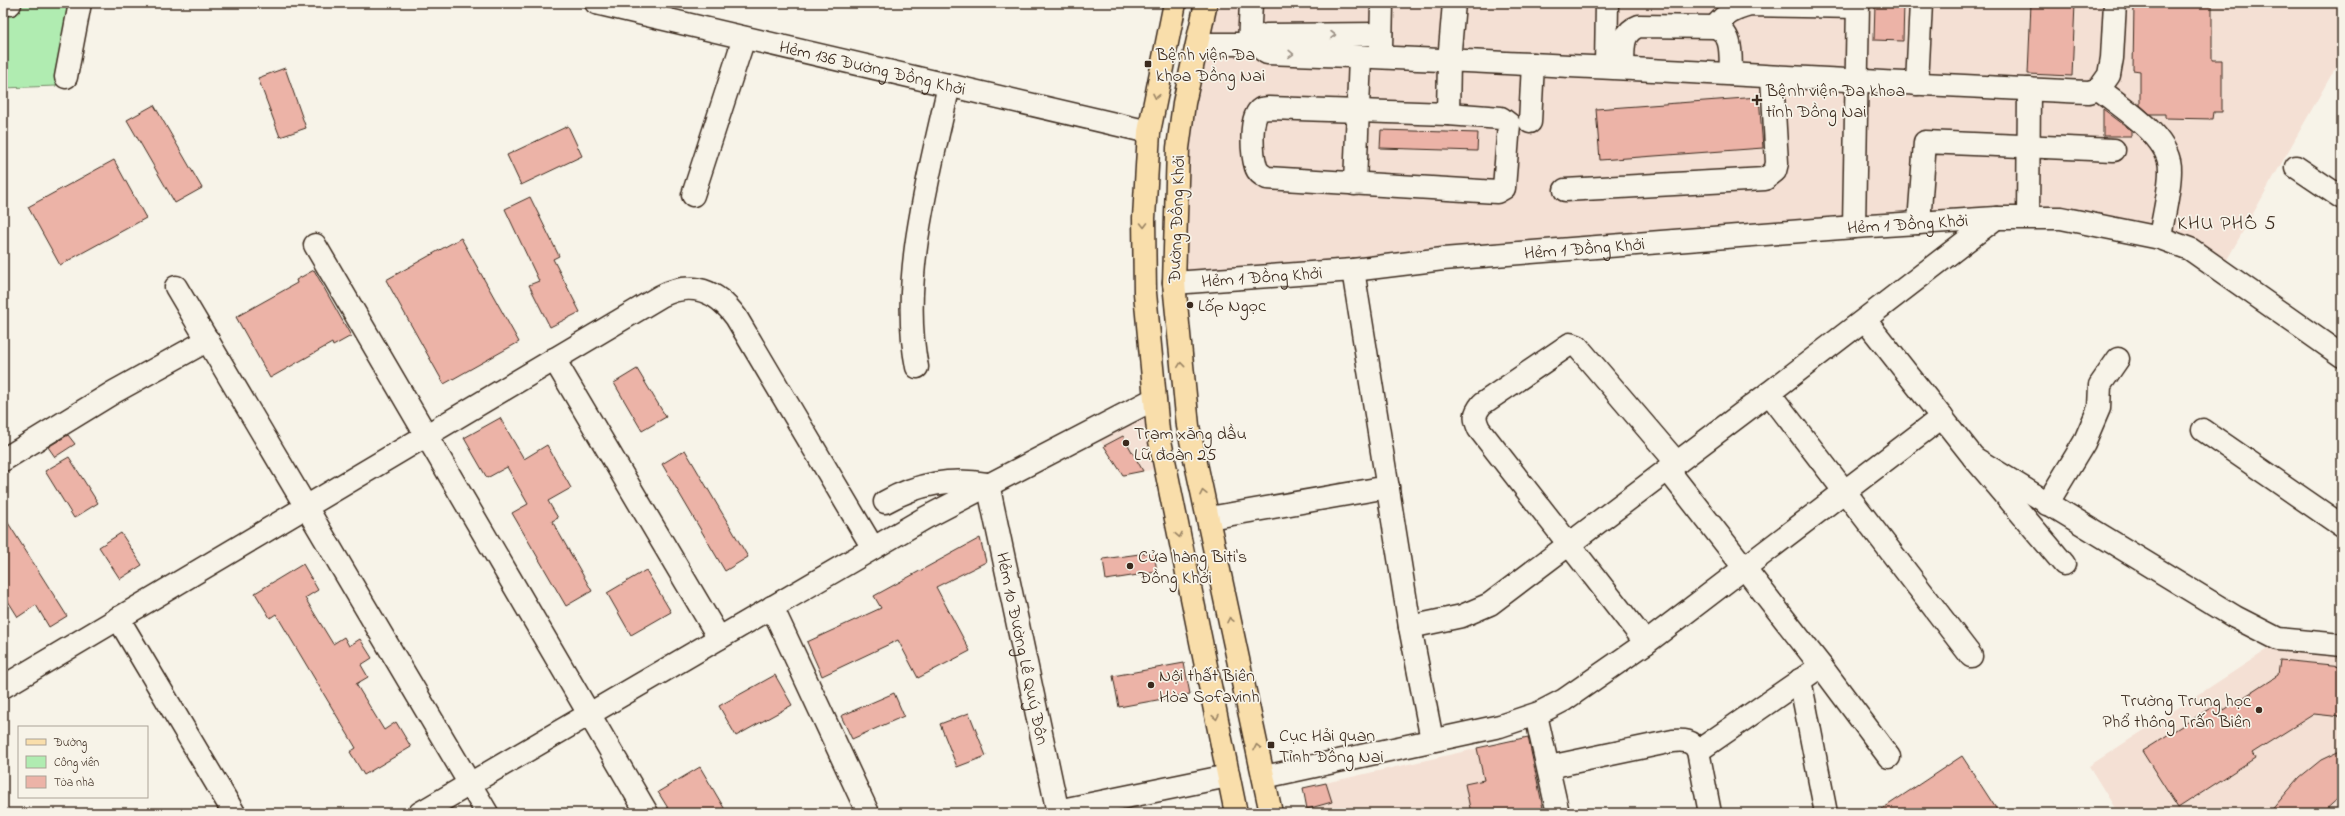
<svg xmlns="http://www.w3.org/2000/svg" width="2345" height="816" font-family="'Indie Flower',sans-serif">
  <rect width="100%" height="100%" fill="#f7f3e8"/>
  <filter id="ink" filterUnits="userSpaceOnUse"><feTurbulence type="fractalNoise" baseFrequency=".025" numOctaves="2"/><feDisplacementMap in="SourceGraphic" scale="8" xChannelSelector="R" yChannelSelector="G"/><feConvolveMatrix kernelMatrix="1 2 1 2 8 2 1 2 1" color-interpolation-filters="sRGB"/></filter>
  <g filter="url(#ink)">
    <!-- built -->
    <g fill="#f4e0d4">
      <polygon points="1216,3 2342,3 2342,56 2224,265 2062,212 1185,276 1189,143"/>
      <polygon points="1145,414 1156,469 1123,475 1099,439"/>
      <polygon points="2273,646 2342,654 2342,813 2118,813 2089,766"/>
      <polygon points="1528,737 1544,813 1308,813 1303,788"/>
    </g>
    <!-- green -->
    <polygon fill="#b0ecb1" stroke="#768b68" points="3,3 71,3 56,86 3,88"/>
    <!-- building -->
    <g fill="#ecb3a7" stroke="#3b2a1e">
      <polygon points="1875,3 1904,3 1903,41 1874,40"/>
      <polygon points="2031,3 2075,3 2072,76 2028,74"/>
      <polygon points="2134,3 2212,3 2212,60 2222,60 2222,112 2214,112 2213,119 2165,118 2165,114 2150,114 2140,105 2140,71 2133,70"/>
      <polygon points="285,68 306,128 280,137 258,78"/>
      <polygon points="1759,97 1763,148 1600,160 1596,109"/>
      <polygon points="154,105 202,188 175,203 127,120"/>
      <polygon points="2103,109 2131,130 2131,136 2103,136"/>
      <polygon points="568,126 582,156 521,185 507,155"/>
      <polygon points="1381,130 1478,133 1477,151 1380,148"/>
      <polygon points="114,160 146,218 60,265 28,207"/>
      <polygon points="530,197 559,256 553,259 580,312 550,327 529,285 539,281 505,209"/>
      <polygon points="461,238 519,342 444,384 386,280"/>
      <polygon points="314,270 351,336 333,346 332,343 270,378 236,317 297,283 296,280"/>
      <polygon points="637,369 666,417 642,431 614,383"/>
      <polygon points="500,418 524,459 547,445 571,488 548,501 558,518 552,521 592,591 566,606 512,513 528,504 507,467 487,478 464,438"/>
      <polygon points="68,435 75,444 55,457 48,447"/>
      <polygon points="1123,436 1143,471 1123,475 1104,446"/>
      <polygon points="685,450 748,557 725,571 662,464"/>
      <polygon points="69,457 98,503 74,518 45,471"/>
      <polygon points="3,515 67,616 49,627 36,605 18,617 3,593"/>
      <polygon points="121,533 142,565 120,579 99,547"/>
      <polygon points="980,538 986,562 936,587 970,651 918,678 898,640 822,676 807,642 881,608 874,596"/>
      <polygon points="1154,552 1157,572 1106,580 1103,559"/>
      <polygon points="303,564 318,590 305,598 333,644 344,637 349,646 360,639 372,658 361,665 368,677 356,684 384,730 396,722 411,747 364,775 350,752 356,748 276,614 270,618 255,593"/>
      <polygon points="646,570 671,612 631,635 607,593"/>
      <polygon points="2280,660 2342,666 2342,717 2314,714 2252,753 2255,758 2178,808 2142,751 2220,702 2224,710 2278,675"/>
      <polygon points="1184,663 1190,694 1119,707 1113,676"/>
      <polygon points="775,675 792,705 736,736 719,706"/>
      <polygon points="894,693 904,716 852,739 841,716"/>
      <polygon points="969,713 986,756 957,767 940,724"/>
      <polygon points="1528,737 1544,813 1471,813 1465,784 1484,780 1477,748"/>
      <polygon points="2342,750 2342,795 2322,813 2269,813 2300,777 2321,760"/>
      <polygon points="1962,756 1999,813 1876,813"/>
      <polygon points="700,767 727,813 671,813 658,792"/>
      <polygon points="1326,783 1332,802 1307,809 1303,788"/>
    </g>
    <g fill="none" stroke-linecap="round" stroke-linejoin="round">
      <defs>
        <g id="minor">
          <polyline points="4,3 10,4"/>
          <path id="s1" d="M596,3L1149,132"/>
          <path d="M1715,27C1725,14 1734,9 1750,5L1858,7"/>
          <path d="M1198,44H1255L1267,53C1541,62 1815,80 2089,92L2099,89L2109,75L2112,58L2115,3"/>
          <polyline points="1249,44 1251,3"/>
          <polyline points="1255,44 1266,35 1381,34"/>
          <polyline points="1381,48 1382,3"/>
          <polyline points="1606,66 1607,3"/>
          <path d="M1623,67C1624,49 1620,33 1639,26L1715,27C1734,34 1730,56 1731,74"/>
          <polyline points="66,77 80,3"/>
          <polyline points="1917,84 1921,3"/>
          <path d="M2099,89C2122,108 2171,137 2170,170C2170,192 2163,216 2160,238"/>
          <path d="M1269,108L1448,114L1501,118L1509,124L1504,188L1497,192L1267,178C1262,175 1258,173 1256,167C1252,154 1249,116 1261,109Z"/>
          <polyline points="1448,114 1449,61 1454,3"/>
          <polyline points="1530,122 1533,64"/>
          <polyline points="2296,167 2342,198"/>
          <polyline points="1355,184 1360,57"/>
          <polyline points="1565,190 1765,179 1775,171 1777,163 1772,77"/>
          <polyline points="693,195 744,38"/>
          <polyline points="2028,217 2029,89"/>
          <polyline points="1919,223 1925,142 2114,150"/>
          <polyline points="1854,227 1858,3"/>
          <polyline points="315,245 647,813"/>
          <polyline points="1353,270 1410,627 1432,740"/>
          <path id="s2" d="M1174,283L1353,270L1443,259L1854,227L1996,218H2061L2160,238L2190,249L2342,356"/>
          <polyline points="176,287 487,813"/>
          <polyline points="1865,320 1974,458 2064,564"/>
          <polyline points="554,359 719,638"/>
          <path d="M917,367C899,279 930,172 949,85"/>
          <polyline points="1769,393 1971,656"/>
          <polyline points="2203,430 2342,526"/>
          <polyline points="1974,458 2235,617 2278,639 2342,645"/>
          <polyline points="3,460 114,392 208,340"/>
          <polyline points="1668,470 1821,666 1889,757"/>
          <path id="s3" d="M988,484L1058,813"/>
          <path d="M885,502C919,483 951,478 988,484"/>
          <polyline points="2047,504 2084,443 2099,408 2100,385 2118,359"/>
          <polyline points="1209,518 1388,487"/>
          <polyline points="772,607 868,813"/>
          <polyline points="118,618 234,813"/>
          <polyline points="1410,627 1462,616 1490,604 1769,393 1996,218"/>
          <path d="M1646,643L1479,429C1474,418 1474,414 1482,404L1570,344L1577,346L1677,463"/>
          <polyline points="1800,680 1826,813"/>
          <path d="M3,687L661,296C692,280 717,291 736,317L873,548"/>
          <polyline points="1536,715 1558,813"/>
          <polyline points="1698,751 1821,666"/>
          <path d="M1549,767L1673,741C1683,740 1693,740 1698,751L1710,813"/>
          <polyline points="1264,777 1500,726 1539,713 1564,700 1646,643 1942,417"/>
          <polyline points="1057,811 1228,776"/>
          <polyline points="420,813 925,518 1154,399"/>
        </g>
        <g id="major">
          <polyline points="1175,3 1149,132 1144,218 1145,293 1158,431 1236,813"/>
          <polyline points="1206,3 1184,103 1178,148 1174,283 1188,426 1271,813"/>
        </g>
      </defs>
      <!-- minor casing -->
      <use href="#minor" stroke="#3b2a1e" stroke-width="25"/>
      <!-- major casing -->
      <use href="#major" stroke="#3b2a1e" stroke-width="25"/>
      <!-- minor -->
      <use href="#minor" stroke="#f7f3e8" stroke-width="22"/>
      <!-- major -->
      <use href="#major" stroke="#f9deab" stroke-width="22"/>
    </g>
    <!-- one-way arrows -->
    <defs><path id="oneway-chevron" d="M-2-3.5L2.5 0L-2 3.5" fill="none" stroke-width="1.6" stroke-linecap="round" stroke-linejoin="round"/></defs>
    <g stroke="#998e83">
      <use href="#oneway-chevron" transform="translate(1333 35)"/>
      <use href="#oneway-chevron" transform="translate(1291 54) rotate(2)"/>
    </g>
    <g stroke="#9a8464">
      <use href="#oneway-chevron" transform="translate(1156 96) rotate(101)"/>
      <use href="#oneway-chevron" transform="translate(1144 225) rotate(89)"/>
      <use href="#oneway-chevron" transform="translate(1181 365) rotate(-96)"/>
      <use href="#oneway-chevron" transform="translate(1203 493) rotate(-102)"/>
      <use href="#oneway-chevron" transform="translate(1179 535) rotate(79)"/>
      <use href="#oneway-chevron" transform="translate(1230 620) rotate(-102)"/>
      <use href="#oneway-chevron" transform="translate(1216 717) rotate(79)"/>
      <use href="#oneway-chevron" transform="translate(1257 747) rotate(-102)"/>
    </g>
  </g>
  <!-- markers -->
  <g fill="#3b2a1e" stroke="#f7f3e8" stroke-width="1.5">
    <rect x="1144" y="60" width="8" height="8" rx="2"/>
    <path d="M1755 94h4v4h4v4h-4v4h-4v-4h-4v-4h4z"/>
    <circle cx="1190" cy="305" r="4"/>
    <circle cx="1126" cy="443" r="4"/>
    <circle cx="1130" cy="566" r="4"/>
    <circle cx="1151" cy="685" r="4"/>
    <circle cx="2259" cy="710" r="4"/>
    <rect x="1267" y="741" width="8" height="8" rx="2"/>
  </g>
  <g text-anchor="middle" stroke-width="3.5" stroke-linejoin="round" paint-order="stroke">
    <!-- poi labels -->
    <g font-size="18" fill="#3b2a1e" stroke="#f7f3e8" text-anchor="start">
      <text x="1156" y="60">Bệnh viện Đa<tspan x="1156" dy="21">khoa Đồng Nai</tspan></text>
      <text x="1766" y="96">Bệnh viện Đa khoa<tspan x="1766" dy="21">tỉnh Đồng Nai</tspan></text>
      <text x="1198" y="311">Lốp Ngọc</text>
      <text x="1134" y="439">Trạm xăng dầu<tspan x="1134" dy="21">Lữ đoàn 25</tspan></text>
      <text x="1138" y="562">Cửa hàng Biti's<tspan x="1138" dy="21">Đồng Khởi</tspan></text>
      <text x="1159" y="681">Nội thất Biên<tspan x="1159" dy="21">Hòa Sofavinh</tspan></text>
      <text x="2251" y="706" text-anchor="end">Trường Trung học<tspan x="2251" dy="21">Phổ thông Trấn Biên</tspan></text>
      <text x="1279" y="741">Cục Hải quan<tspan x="1279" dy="21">Tỉnh Đồng Nai</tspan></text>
    </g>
    <!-- street labels -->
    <g font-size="18" fill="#3b2a1e" stroke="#f7f3e8">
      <text dy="6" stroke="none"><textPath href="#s1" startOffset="284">Hẻm 136 Đường Đồng Khởi</textPath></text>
      <text transform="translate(1176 219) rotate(-88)" y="6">Đường Đồng Khởi</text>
      <text dy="6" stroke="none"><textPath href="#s2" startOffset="736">Hẻm 1 Đồng Khởi</textPath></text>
      <text dy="6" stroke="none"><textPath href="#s2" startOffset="412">Hẻm 1 Đồng Khởi</textPath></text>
      <text dy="6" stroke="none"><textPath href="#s2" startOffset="88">Hẻm 1 Đồng Khởi</textPath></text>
      <text dy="6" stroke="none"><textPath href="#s3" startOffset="168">Hẻm 10 Đường Lê Quý Đôn</textPath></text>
    </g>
    <!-- quarter labels -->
    <g font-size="20" letter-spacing="1" fill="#3b2a1e" stroke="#f7f3e8">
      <text x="2227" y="229">KHU PHỐ 5</text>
    </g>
  </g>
  <!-- margin -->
  <rect width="2345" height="816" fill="none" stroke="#f7f3e8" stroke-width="16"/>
  <rect x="8" y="8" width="2329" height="800" fill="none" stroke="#3b2a1e" stroke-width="1.5" filter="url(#ink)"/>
  <!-- legend -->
  <rect x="18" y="726" width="130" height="72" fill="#f7f3e8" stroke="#aca397"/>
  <rect x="26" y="739" width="20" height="6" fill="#f9deab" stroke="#aca397"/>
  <text x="54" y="746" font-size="12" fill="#3b2a1e">Đường</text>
  <rect x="26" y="756" width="20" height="12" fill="#b0ecb1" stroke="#aca397"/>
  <text x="54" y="766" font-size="12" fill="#3b2a1e">Công viên</text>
  <rect x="26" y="776" width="20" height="12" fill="#ecb3a7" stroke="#aca397"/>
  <text x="54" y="786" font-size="12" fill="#3b2a1e">Tòa nhà</text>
</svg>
